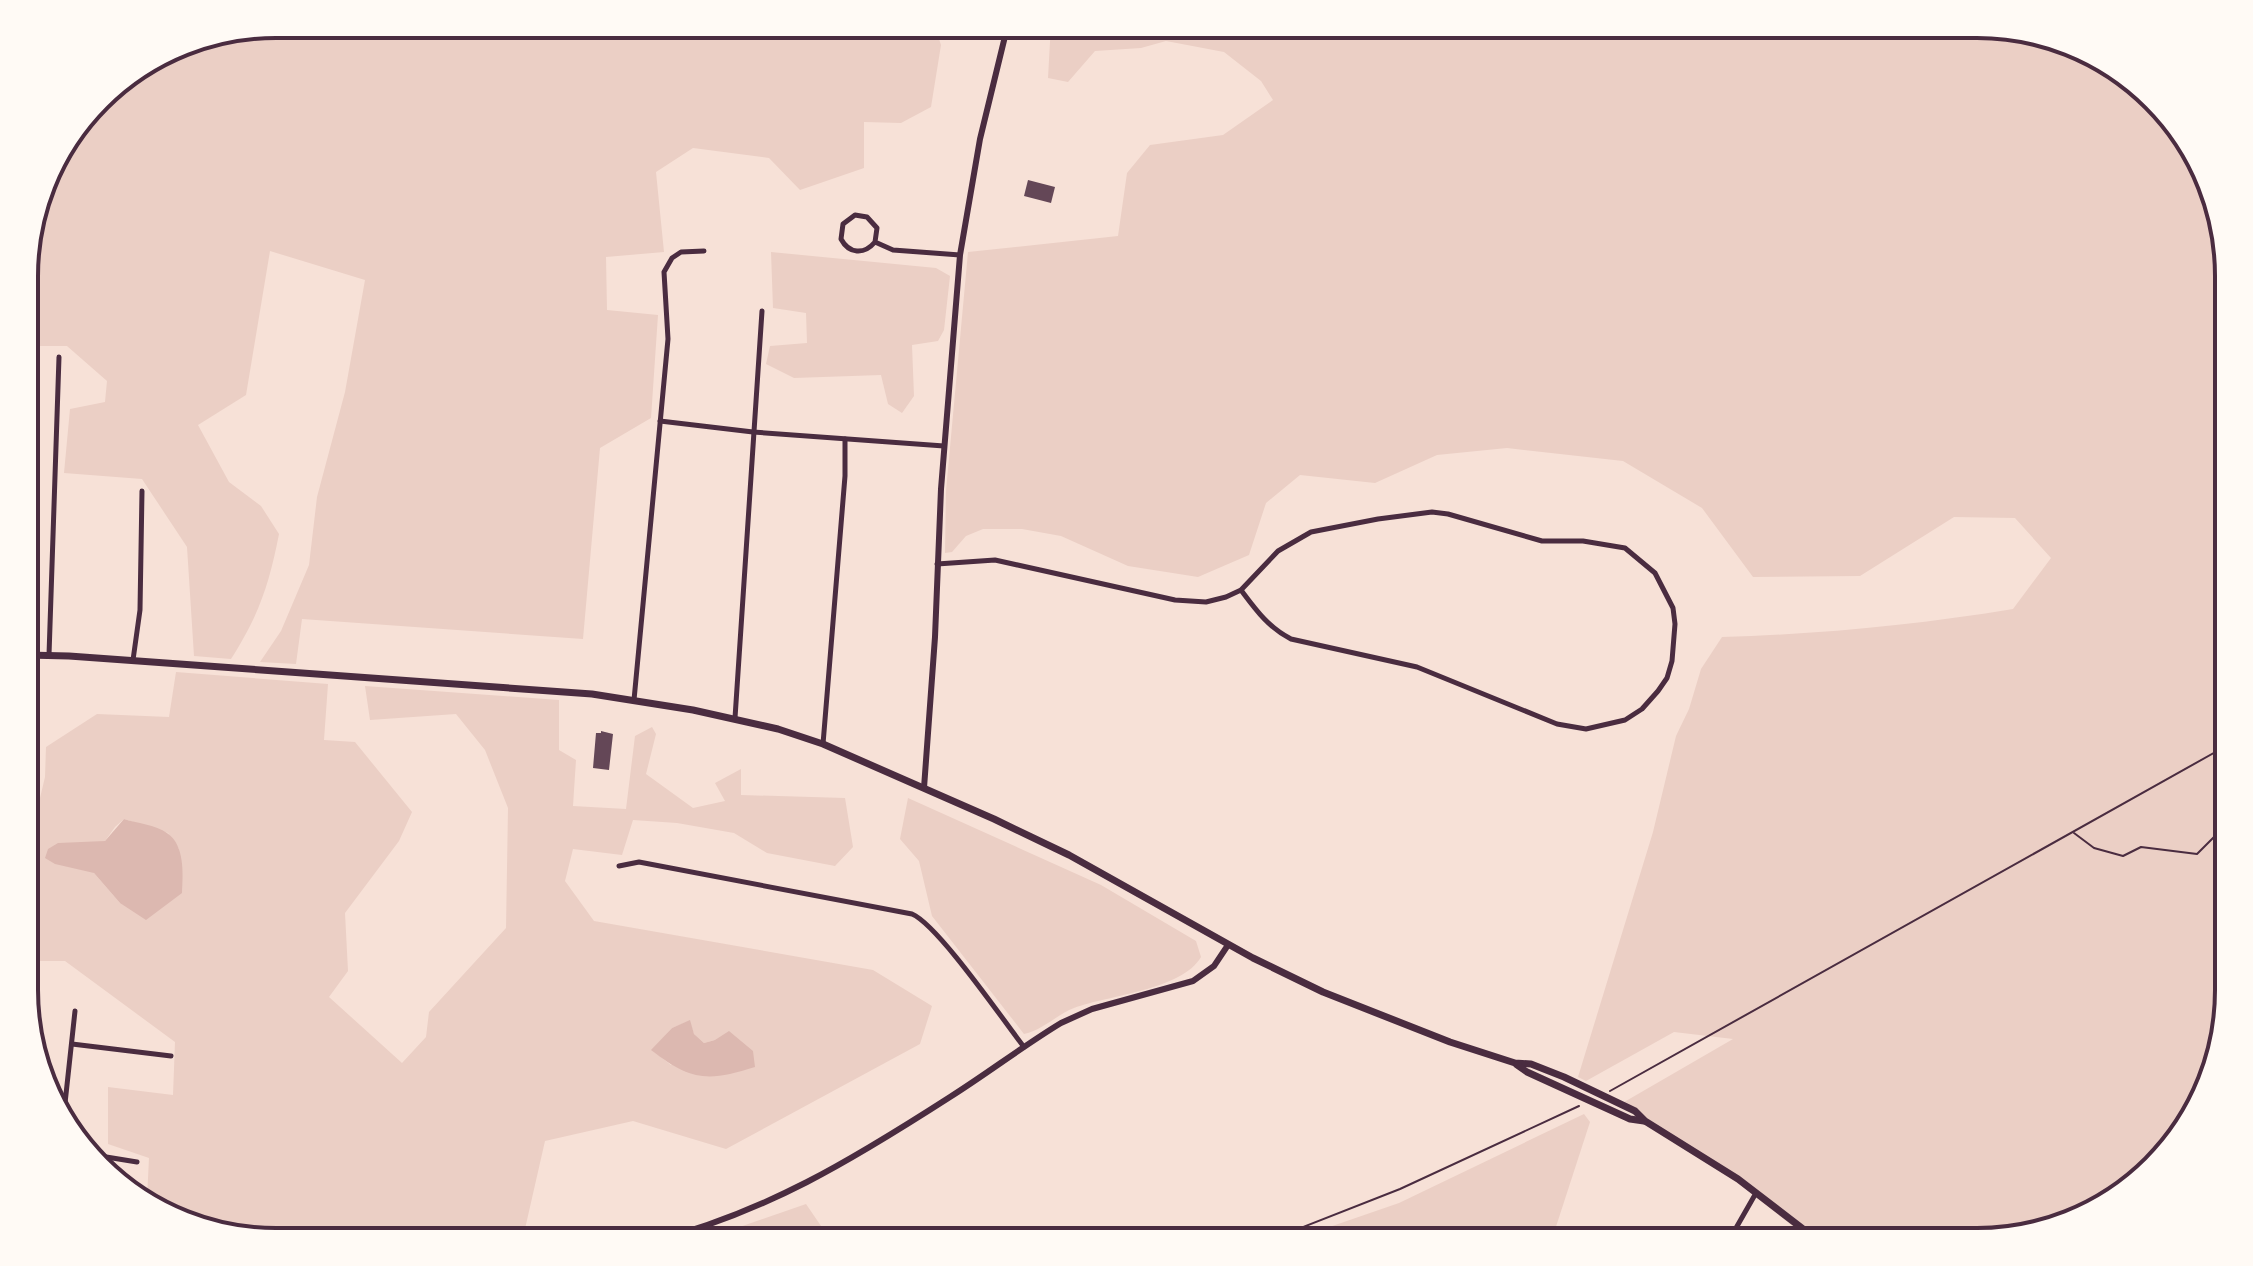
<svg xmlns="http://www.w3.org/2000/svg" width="2253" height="1266" font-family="'Nunito Sans',sans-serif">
  <rect width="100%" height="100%" fill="#f7e1d7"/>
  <!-- green -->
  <g fill="#ebcfc5" fill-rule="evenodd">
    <path d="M276,24H697L703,31L827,35L829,24H934L941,45L931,107L901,123L864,122V168L800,190L769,158L693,148L656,172L664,252L606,257L607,310L658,315L651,418L600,448L583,639L302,619L296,664L260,662L281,631L309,565L317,497L345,392L365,280L270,251L246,395L198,425L229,482L261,506L279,534C269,585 259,615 231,659L194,656L187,547L142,479L64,473L70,409L105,402L107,381L67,346H26V244L40,198L48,187L52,161L109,87L180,43Z"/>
    <path d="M1051,24H1977L2103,58L2187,136L2228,259V1006L2195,1116L2117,1200L1993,1241L1813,1242L1706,1158L1619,1105L1733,1039L1674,1032L1586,1081L1578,1077L1653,832L1676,736L1689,709L1701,669L1722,637C1821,634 1916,625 2013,609L2051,558L2015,518L1954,517L1860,576L1753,577L1702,508L1623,461L1507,448L1437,455L1375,483L1300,475L1266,503L1249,555L1198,577L1128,566L1061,536L1022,529H983L966,536L952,552L945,553L946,491L968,252L1118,236L1127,173L1150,145L1223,135L1273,100L1261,81L1224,52L1166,41L1141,48L1095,51L1068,82L1048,78Z"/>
    <polygon points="771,252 936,268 950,276 944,330 938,341 912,345 914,396 902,413 888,404 881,375 794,378 766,364 770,346 807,343 806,313 773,308"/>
    <path d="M176,672L328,684L324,740L355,742L412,812L399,841L345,913L348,971L329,997L402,1063L426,1037L429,1012L506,928L508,808L485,750L456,714L370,720L365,686L559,700V750L576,760L573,806L626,809L635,736L652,727L656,734L646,774L693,808L725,801L715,783L741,769V795L845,798L853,847L835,866L767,853L734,833L677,823L633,820L622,855L573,849L565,881L594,921L873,970L932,1006L920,1044L726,1149L633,1121L545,1141L522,1242H314L311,1229L229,1230L150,1208L141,1200L147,1199L149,1158L108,1144V1087L173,1095L175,1042L65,961H26V803L40,798L45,777L46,747L97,714L169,717ZM124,819L168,833L179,849L120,903L94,873L95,843L105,841L115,827ZM689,1021L694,1034L704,1043L715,1040L671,1065L652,1050L672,1028Z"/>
    <path d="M908,798L1101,885L1196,941L1201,957C1182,990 1109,995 1074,1008C1056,1015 1043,1030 1024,1034L932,916L919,861L900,839Z"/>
    <polygon points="1584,1114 1590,1122 1551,1242 1286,1242 1399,1203"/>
    <polygon points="806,1204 832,1242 696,1242 708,1238"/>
  </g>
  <!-- water -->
  <g fill="#dcb8b0">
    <path d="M124,819C136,823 156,825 167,833C185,845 183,874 182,893L146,920L120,903L94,873L55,864L45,858L48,849L58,843L105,841Z"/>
    <path d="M690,1020L694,1034L704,1043L715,1040L729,1031L753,1051L755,1067C708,1082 691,1081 651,1050L672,1028Z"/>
  </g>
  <!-- building -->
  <g fill="#644757">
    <polygon points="1028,180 1055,187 1051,203 1024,196"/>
    <polygon points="601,731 613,734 609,770 593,768 596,733 601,733"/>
  </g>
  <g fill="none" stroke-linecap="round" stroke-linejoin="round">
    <!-- path -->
    <g stroke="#4a2c40" stroke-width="2">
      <polyline points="2215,754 2225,777 2228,803"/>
      <polyline points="2074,833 2094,848 2123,856 2141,847 2197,854 2217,834 2228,809"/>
      <polyline points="1610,1091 2228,745"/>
      <polyline points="1265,1242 1400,1189 1579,1106"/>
    </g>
    <!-- minor -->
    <g stroke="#4a2c40" stroke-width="5">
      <path d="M875,242L877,228L867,217L855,215L843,224L841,239C849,254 864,255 875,242L893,250L960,255"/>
      <polyline points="660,421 753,432 944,446"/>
      <path d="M937,564L995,560L1175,600L1206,602L1226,597L1241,590L1278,551L1311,532L1378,519L1432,512L1448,514L1542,541H1583L1625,548L1655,573L1673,608L1675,624L1672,661L1667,678L1658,691L1642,709L1625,720L1586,729L1557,724L1417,667L1291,639C1268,627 1256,610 1241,590"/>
      <polyline points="49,655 59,357"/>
      <polyline points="133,660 140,610 142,491"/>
      <polyline points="634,700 668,339 664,272 672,258 681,252 704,251"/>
      <polyline points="735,718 762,311"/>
      <polyline points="823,744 845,476 845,439"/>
      <path d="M619,866L639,862L912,914C938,925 1003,1020 1024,1047"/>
      <polyline points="72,1044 171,1056"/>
      <polyline points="63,1122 75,1011"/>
      <polyline points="94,1155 137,1162"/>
      <polyline points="1728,1242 1756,1193"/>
    </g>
    <!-- tertiary -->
    <g stroke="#4a2c40" stroke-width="6">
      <polyline points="924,788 935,637 941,489 960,255 980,139 1008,24"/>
      <path d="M651,1242C765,1213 852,1160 950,1097C988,1073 1023,1046 1061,1023L1092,1009L1193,981L1214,966L1228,945"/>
    </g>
    <!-- secondary -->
    <g stroke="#4a2c40" stroke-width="7">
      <polyline points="26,655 69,656 592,694 693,710 778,729 823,744 994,819 1069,855 1253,958 1323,992 1450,1042 1515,1063 1531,1064 1564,1077 1635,1111 1645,1121 1738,1179 1820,1242"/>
      <polyline points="1517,1065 1527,1072 1630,1119 1644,1121"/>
    </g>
  </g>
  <!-- crop -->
  <path d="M0 0H2253V1266H0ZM276 38H1977A238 238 0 0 1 2215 276V990A238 238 0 0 1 1977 1228H276A238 238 0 0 1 38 990V276A238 238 0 0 1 276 38Z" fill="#fffaf5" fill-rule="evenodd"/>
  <path fill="none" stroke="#4a2c40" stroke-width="4" d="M276 38H1977A238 238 0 0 1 2215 276V990A238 238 0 0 1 1977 1228H276A238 238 0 0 1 38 990V276A238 238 0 0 1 276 38Z"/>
</svg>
